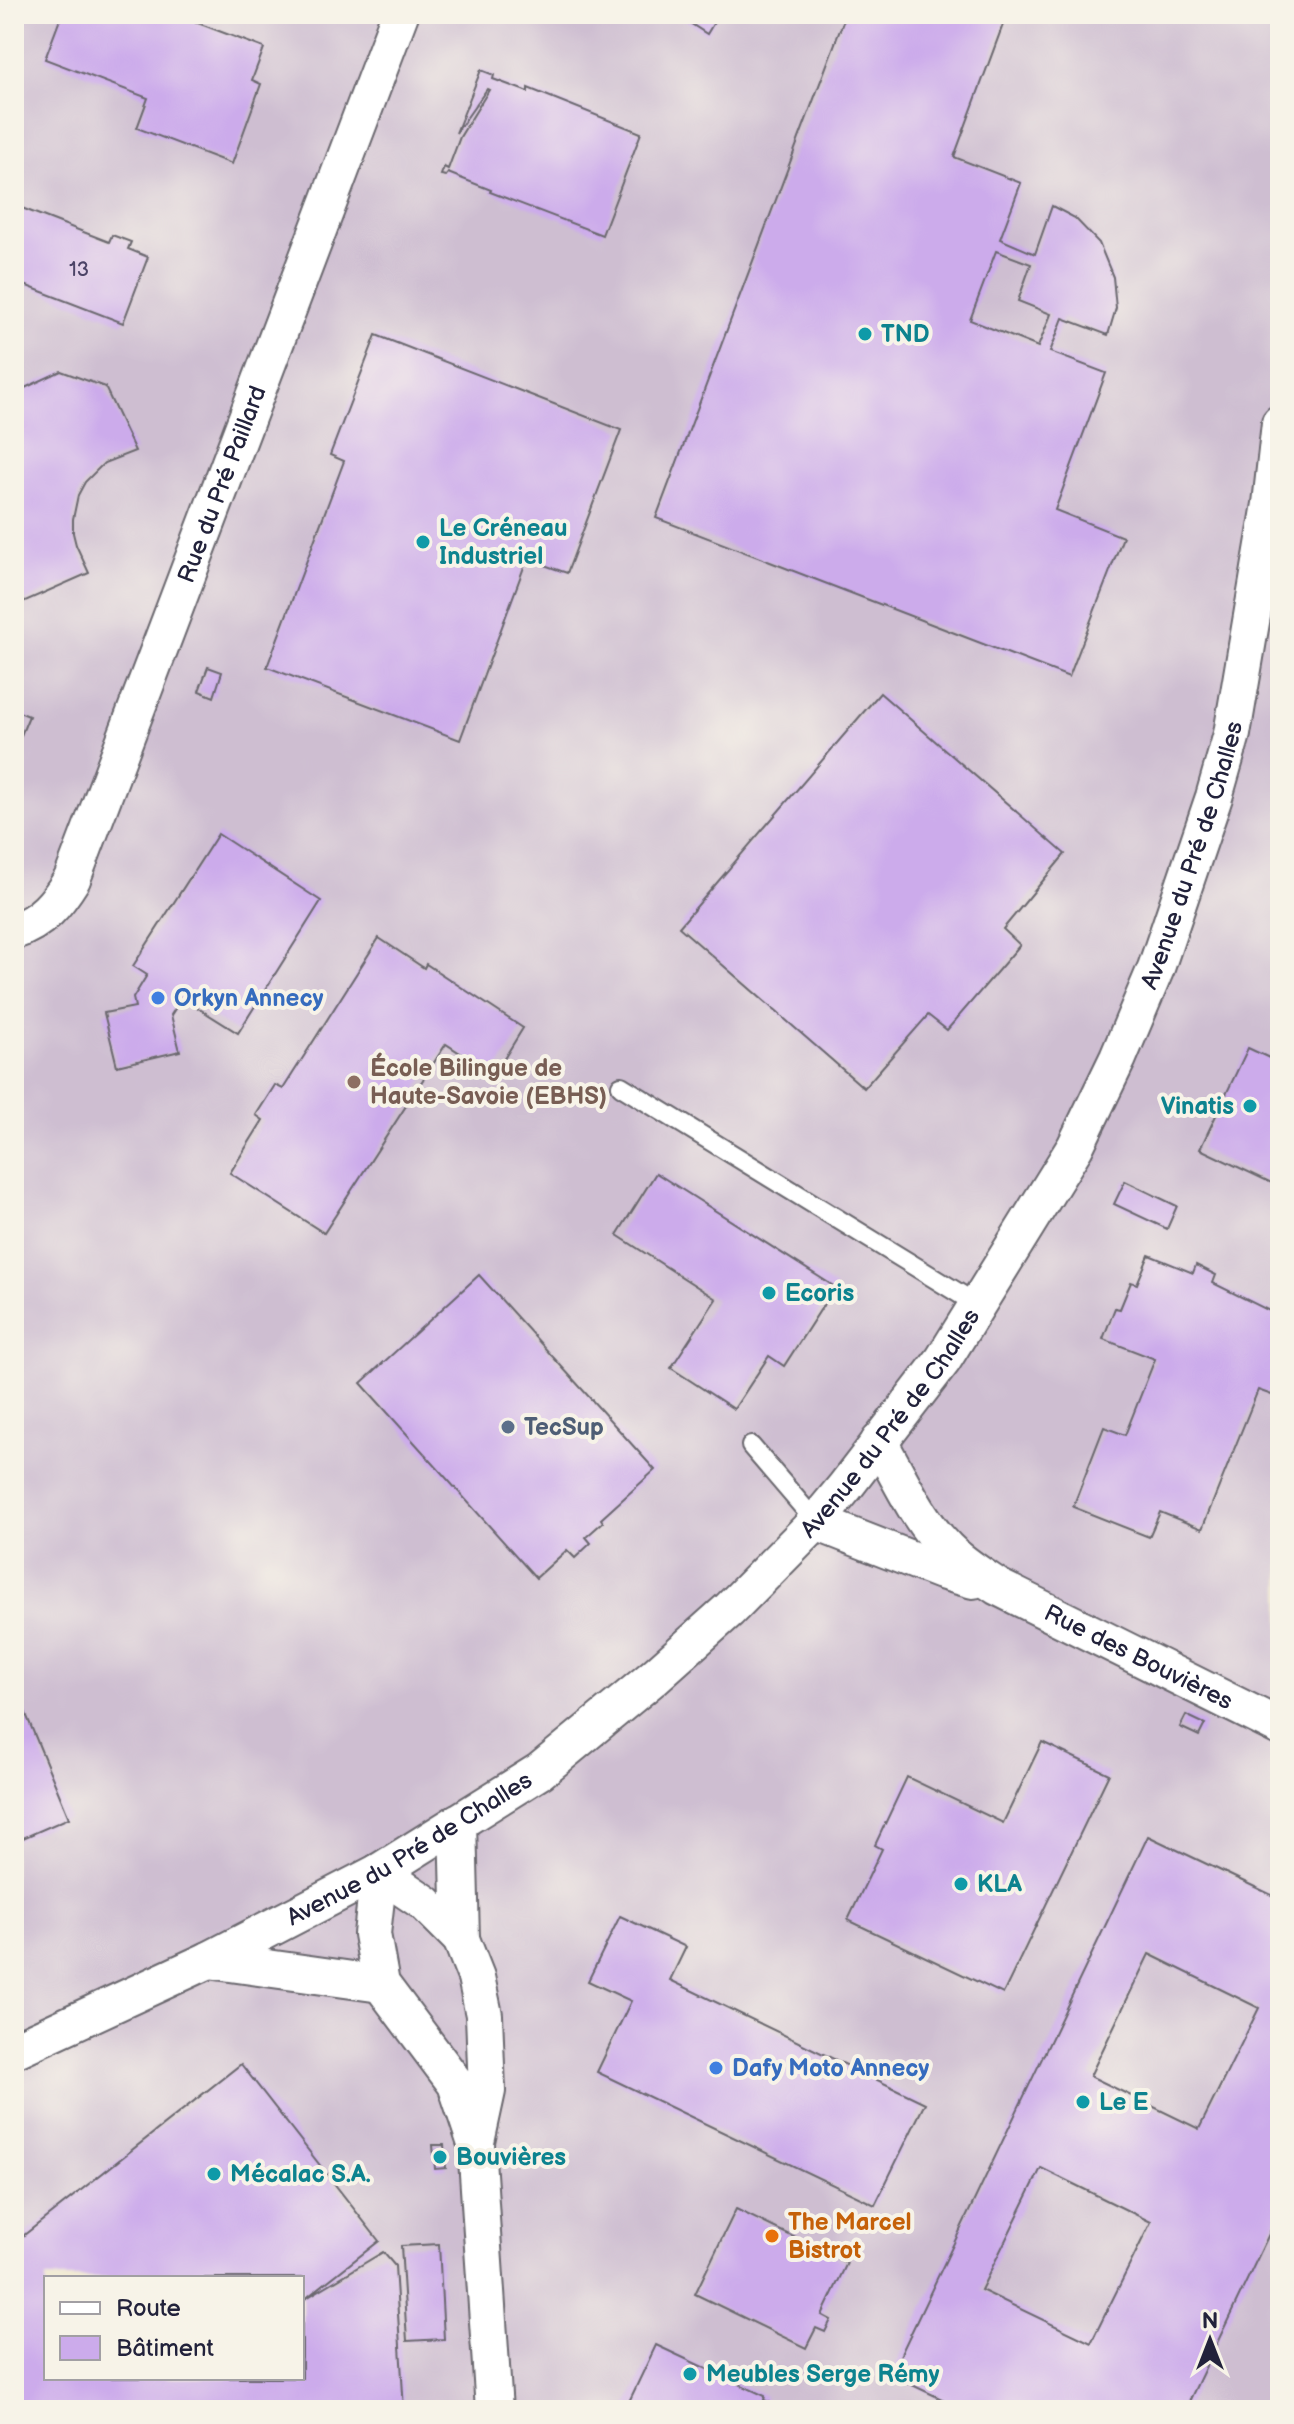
<svg xmlns="http://www.w3.org/2000/svg" width="1294" height="2424" font-family="'Balsamiq Sans',sans-serif">
  <rect width="100%" height="100%" fill="#f7f3e8"/>
  <filter id="ink" filterUnits="userSpaceOnUse"><feTurbulence type="fractalNoise" baseFrequency=".0125" numOctaves="2"/><feDisplacementMap in="SourceGraphic" scale="16" xChannelSelector="R" yChannelSelector="G"/><feConvolveMatrix kernelMatrix="1 2 1 2 8 2 1 2 1" color-interpolation-filters="sRGB"/></filter>
  <filter id="wash" filterUnits="userSpaceOnUse"><feTurbulence type="fractalNoise" baseFrequency=".006" numOctaves="4" result="noise"/><feDisplacementMap in="SourceGraphic" scale="32" xChannelSelector="R" yChannelSelector="G"/><feGaussianBlur stdDeviation="1.8" result="paint"/><feColorMatrix in="noise" values="0 0 0 0 0 0 0 0 0 0 0 0 0 0 0 0 0 1.4 0 .05"/><feComposite in="paint" operator="in"/></filter>
  <g filter="url(#wash)">
    <rect width="100%" height="100%" fill="#efe7ce"/>
    <!-- industrial -->
    <path fill="#cebed1" fill-rule="evenodd" d="M14,14H1280V2410H14ZM46,2278H302V2378H46Z"/>
    <g id="blocks">
      <!-- building -->
      <g fill="#ccabeb" fill-rule="evenodd">
        <polygon points="62,14 180,14 179,16 264,48 252,80 261,84 232,164 137,128 148,98 45,59"/>
        <polygon points="676,14 719,14 707,34"/>
        <path d="M846,14H992L1005,19L954,157L1021,183L1000,239L1035,254L1052,206L1075,218L1099,243L1113,277L1116,308L1108,335L1063,318L1050,352L1106,373L1055,510L1123,537L1069,677L656,518ZM996,251L1031,264L1018,301L1051,314L1038,347L970,320Z"/>
        <polygon points="481,70 494,75 493,79 528,92 528,88 641,133 602,235 490,192 491,190 448,173 446,176 441,175 444,167 448,169 460,137 489,90 487,89 456,133"/>
        <polygon points="14,205 109,242 112,235 131,242 128,249 148,257 123,323 14,281"/>
        <polygon points="376,335 621,430 567,573 527,559 460,740 267,667 344,461 330,455"/>
        <polygon points="61,371 105,387 135,451 104,463 85,482 78,495 73,519 73,533 76,545 89,573 23,602 14,598 14,476 19,466 14,456 14,393"/>
        <polygon points="208,667 222,672 214,697 199,691"/>
        <polygon points="880,693 1065,854 1003,929 1020,945 947,1030 928,1015 864,1088 679,927"/>
        <polygon points="14,710 29,716 14,752"/>
        <polygon points="218,834 321,901 238,1033 182,998 171,1015 180,1051 117,1066 104,1013 135,1007 133,998 147,975 133,966"/>
        <polygon points="379,938 424,968 426,964 523,1028 494,1075 446,1044 324,1233 230,1173 263,1120 256,1115 275,1085 283,1089"/>
        <polygon points="1248,1048 1280,1063 1280,1187 1200,1149"/>
        <polygon points="656,1173 835,1287 784,1366 769,1356 734,1409 671,1368 716,1299 617,1235"/>
        <polygon points="1125,1181 1177,1206 1167,1229 1114,1204"/>
        <polygon points="1149,1255 1193,1273 1196,1265 1216,1275 1213,1283 1280,1316 1280,1398 1258,1390 1202,1529 1160,1512 1149,1537 1073,1507 1104,1427 1125,1435 1155,1359 1103,1339 1115,1308 1120,1309 1131,1282 1137,1284"/>
        <polygon points="479,1275 655,1470 601,1519 603,1522 586,1537 591,1543 575,1558 567,1550 536,1578 361,1383"/>
        <polygon points="14,1685 69,1818 14,1842"/>
        <polygon points="1186,1715 1205,1724 1199,1736 1180,1727"/>
        <polygon points="1042,1742 1109,1774 1003,1994 848,1920 882,1849 875,1845 907,1777 1003,1823"/>
        <path d="M1148,1836L1280,1899V2211L1185,2410H965L891,2375ZM1149,1954L1259,2008L1199,2129L1090,2076ZM1041,2168L1151,2222L1091,2343L981,2290Z"/>
        <polygon points="620,1916 686,1947 670,1980 925,2103 875,2205 597,2072 631,2001 588,1981"/>
        <path d="M241,2064L379,2241L305,2299L383,2252L395,2266L404,2410H14V2243ZM46,2278H302V2378H46Z"/>
        <polygon points="433,2145 444,2145 446,2168 435,2169"/>
        <polygon points="736,2209 847,2263 822,2315 831,2320 825,2332 816,2328 806,2348 695,2294"/>
        <polygon points="439,2244 444,2339 407,2341 401,2246"/>
        <polygon points="656,2345 765,2396 764,2400 771,2403 768,2410 625,2410"/>
      </g>
    </g>
  </g>
  <g filter="url(#ink)">
    <use href="#blocks" fill-opacity="0" stroke="#6a676e" stroke-width="2"/>
    <g fill="none" stroke-linecap="round" stroke-linejoin="round">
      <defs>
        <g id="service">
          <polyline points="621,1086 978,1305"/>
          <polyline points="751,1446 816,1522"/>
        </g>
        <g id="minor">
          <path id="s1" d="M14,931C42,922 57,903 72,879L400,14"/>
          <path id="s2" d="M879,1442C900,1478 917,1519 947,1549C962,1564 980,1575 998,1587L1280,1727"/>
          <polyline points="816,1522 941,1571 973,1580"/>
          <polyline points="458,1822 461,1939 476,1977 484,2015 487,2091 476,2142"/>
          <polyline points="379,1872 372,1934 381,1984 456,2084 476,2144 494,2410"/>
          <polyline points="379,1872 425,1903 461,1939"/>
          <polyline points="209,1960 381,1984"/>
          <path id="s3" d="M14,2050L209,1960L379,1872L540,1771L654,1677L729,1610L816,1522L845,1487L943,1360L1075,1147L1118,1058L1156,968L1214,797L1232,734L1271,504L1280,423"/>
        </g>
      </defs>
      <!-- service casing -->
      <use href="#service" stroke="#6a676e" stroke-width="22"/>
      <!-- minor casing -->
      <use href="#minor" stroke="#6a676e" stroke-width="40"/>
      <!-- service -->
      <use href="#service" stroke="#fff" stroke-width="18"/>
      <!-- minor -->
      <use href="#minor" stroke="#fff" stroke-width="36"/>
    </g>
  </g>
  <!-- markers -->
  <g fill="#0f9aa8" stroke="#f7f3e8" stroke-width="3">
    <circle cx="865" cy="334" r="8"/>
    <circle cx="423" cy="542" r="8"/>
    <circle cx="1250" cy="1106" r="8"/>
    <circle cx="769" cy="1293" r="8"/>
    <circle cx="961" cy="1884" r="8"/>
    <circle cx="1083" cy="2102" r="8"/>
    <circle cx="440" cy="2157" r="8"/>
    <circle cx="214" cy="2174" r="8"/>
    <circle cx="690" cy="2374" r="8"/>
  </g>
  <g fill="#3f7fe0" stroke="#f7f3e8" stroke-width="3">
    <circle cx="158" cy="998" r="8"/>
    <circle cx="716" cy="2068" r="8"/>
  </g>
  <circle fill="#8d6e63" stroke="#f7f3e8" stroke-width="3" cx="354" cy="1082" r="8"/>
  <circle fill="#5c6f8a" stroke="#f7f3e8" stroke-width="3" cx="508" cy="1427" r="8"/>
  <circle fill="#e8710a" stroke="#f7f3e8" stroke-width="3" cx="772" cy="2236" r="8"/>
  <g text-anchor="middle" stroke-width="8" stroke-linejoin="round" paint-order="stroke">
    <!-- number labels -->
    <g font-size="20" fill="#4c4467">
      <text x="79" y="276">13</text>
    </g>
    <!-- culture labels -->
    <g font-size="24" font-weight="bold" fill="#0d838f" stroke="#f7f3e8" text-anchor="start">
      <text x="881" y="342">TND</text>
      <text x="439" y="536">Le Créneau<tspan x="439" dy="28">Industriel</tspan></text>
      <text x="1234" y="1114" text-anchor="end">Vinatis</text>
      <text x="785" y="1301">Ecoris</text>
      <text x="977" y="1892">KLA</text>
      <text x="1099" y="2110">Le E</text>
      <text x="456" y="2165">Bouvières</text>
      <text x="230" y="2182">Mécalac S.A.</text>
      <text x="706" y="2382">Meubles Serge Rémy</text>
    </g>
    <!-- street labels -->
    <g font-size="24" fill="#22223b" stroke="#f7f3e8">
      <text dy="8" stroke="none"><textPath href="#s1" startOffset="502">Rue du Pré Paillard</textPath></text>
      <text dy="8" stroke="none"><textPath href="#s3" startOffset="1740">Avenue du Pré de Challes</textPath></text>
      <text dy="8" stroke="none"><textPath href="#s3" startOffset="1092">Avenue du Pré de Challes</textPath></text>
      <text dy="8" stroke="none"><textPath href="#s2" startOffset="348">Rue des Bouvières</textPath></text>
      <text dy="8" stroke="none"><textPath href="#s3" startOffset="444">Avenue du Pré de Challes</textPath></text>
    </g>
    <!-- shop labels -->
    <g font-size="24" font-weight="bold" fill="#366cbe" stroke="#f7f3e8" text-anchor="start">
      <text x="174" y="1006">Orkyn Annecy</text>
      <text x="732" y="2076">Dafy Moto Annecy</text>
    </g>
    <!-- education labels -->
    <g font-size="24" font-weight="bold" fill="#785e54" stroke="#f7f3e8" text-anchor="start">
      <text x="370" y="1076">École Bilingue de<tspan x="370" dy="28">Haute-Savoie (EBHS)</tspan></text>
    </g>
    <!-- service labels -->
    <g font-size="24" font-weight="bold" fill="#4e5e75" stroke="#f7f3e8" text-anchor="start">
      <text x="524" y="1435">TecSup</text>
    </g>
    <!-- food labels -->
    <g font-size="24" font-weight="bold" fill="#c56008" stroke="#f7f3e8" text-anchor="start">
      <text x="788" y="2230">The Marcel<tspan x="788" dy="28">Bistrot</tspan></text>
    </g>
  </g>
  <!-- margin -->
  <rect width="1294" height="2424" fill="none" stroke="#f7f3e8" stroke-width="48"/>
  <!-- legend -->
  <rect x="44" y="2276" width="260" height="104" fill="#f7f3e8" stroke="#a29fa3" stroke-width="2"/>
  <rect x="60" y="2302" width="40" height="12" fill="#ffffff" stroke="#a29fa3" stroke-width="2"/>
  <text x="116" y="2316" font-size="24" fill="#22223b">Route</text>
  <rect x="60" y="2336" width="40" height="24" fill="#ccabeb" stroke="#a29fa3" stroke-width="2"/>
  <text x="116" y="2356" font-size="24" fill="#22223b">Bâtiment</text>
  <!-- north arrow -->
  <g transform="translate(1210 2340)" stroke="#f7f3e8" stroke-width="6" paint-order="stroke">
  <path d="M0-6L14 30L0 20L-14 30Z" fill="#22223b"/>
  <text y="-12" font-size="22" font-weight="bold" text-anchor="middle" fill="#22223b">N</text>
  </g>
</svg>
